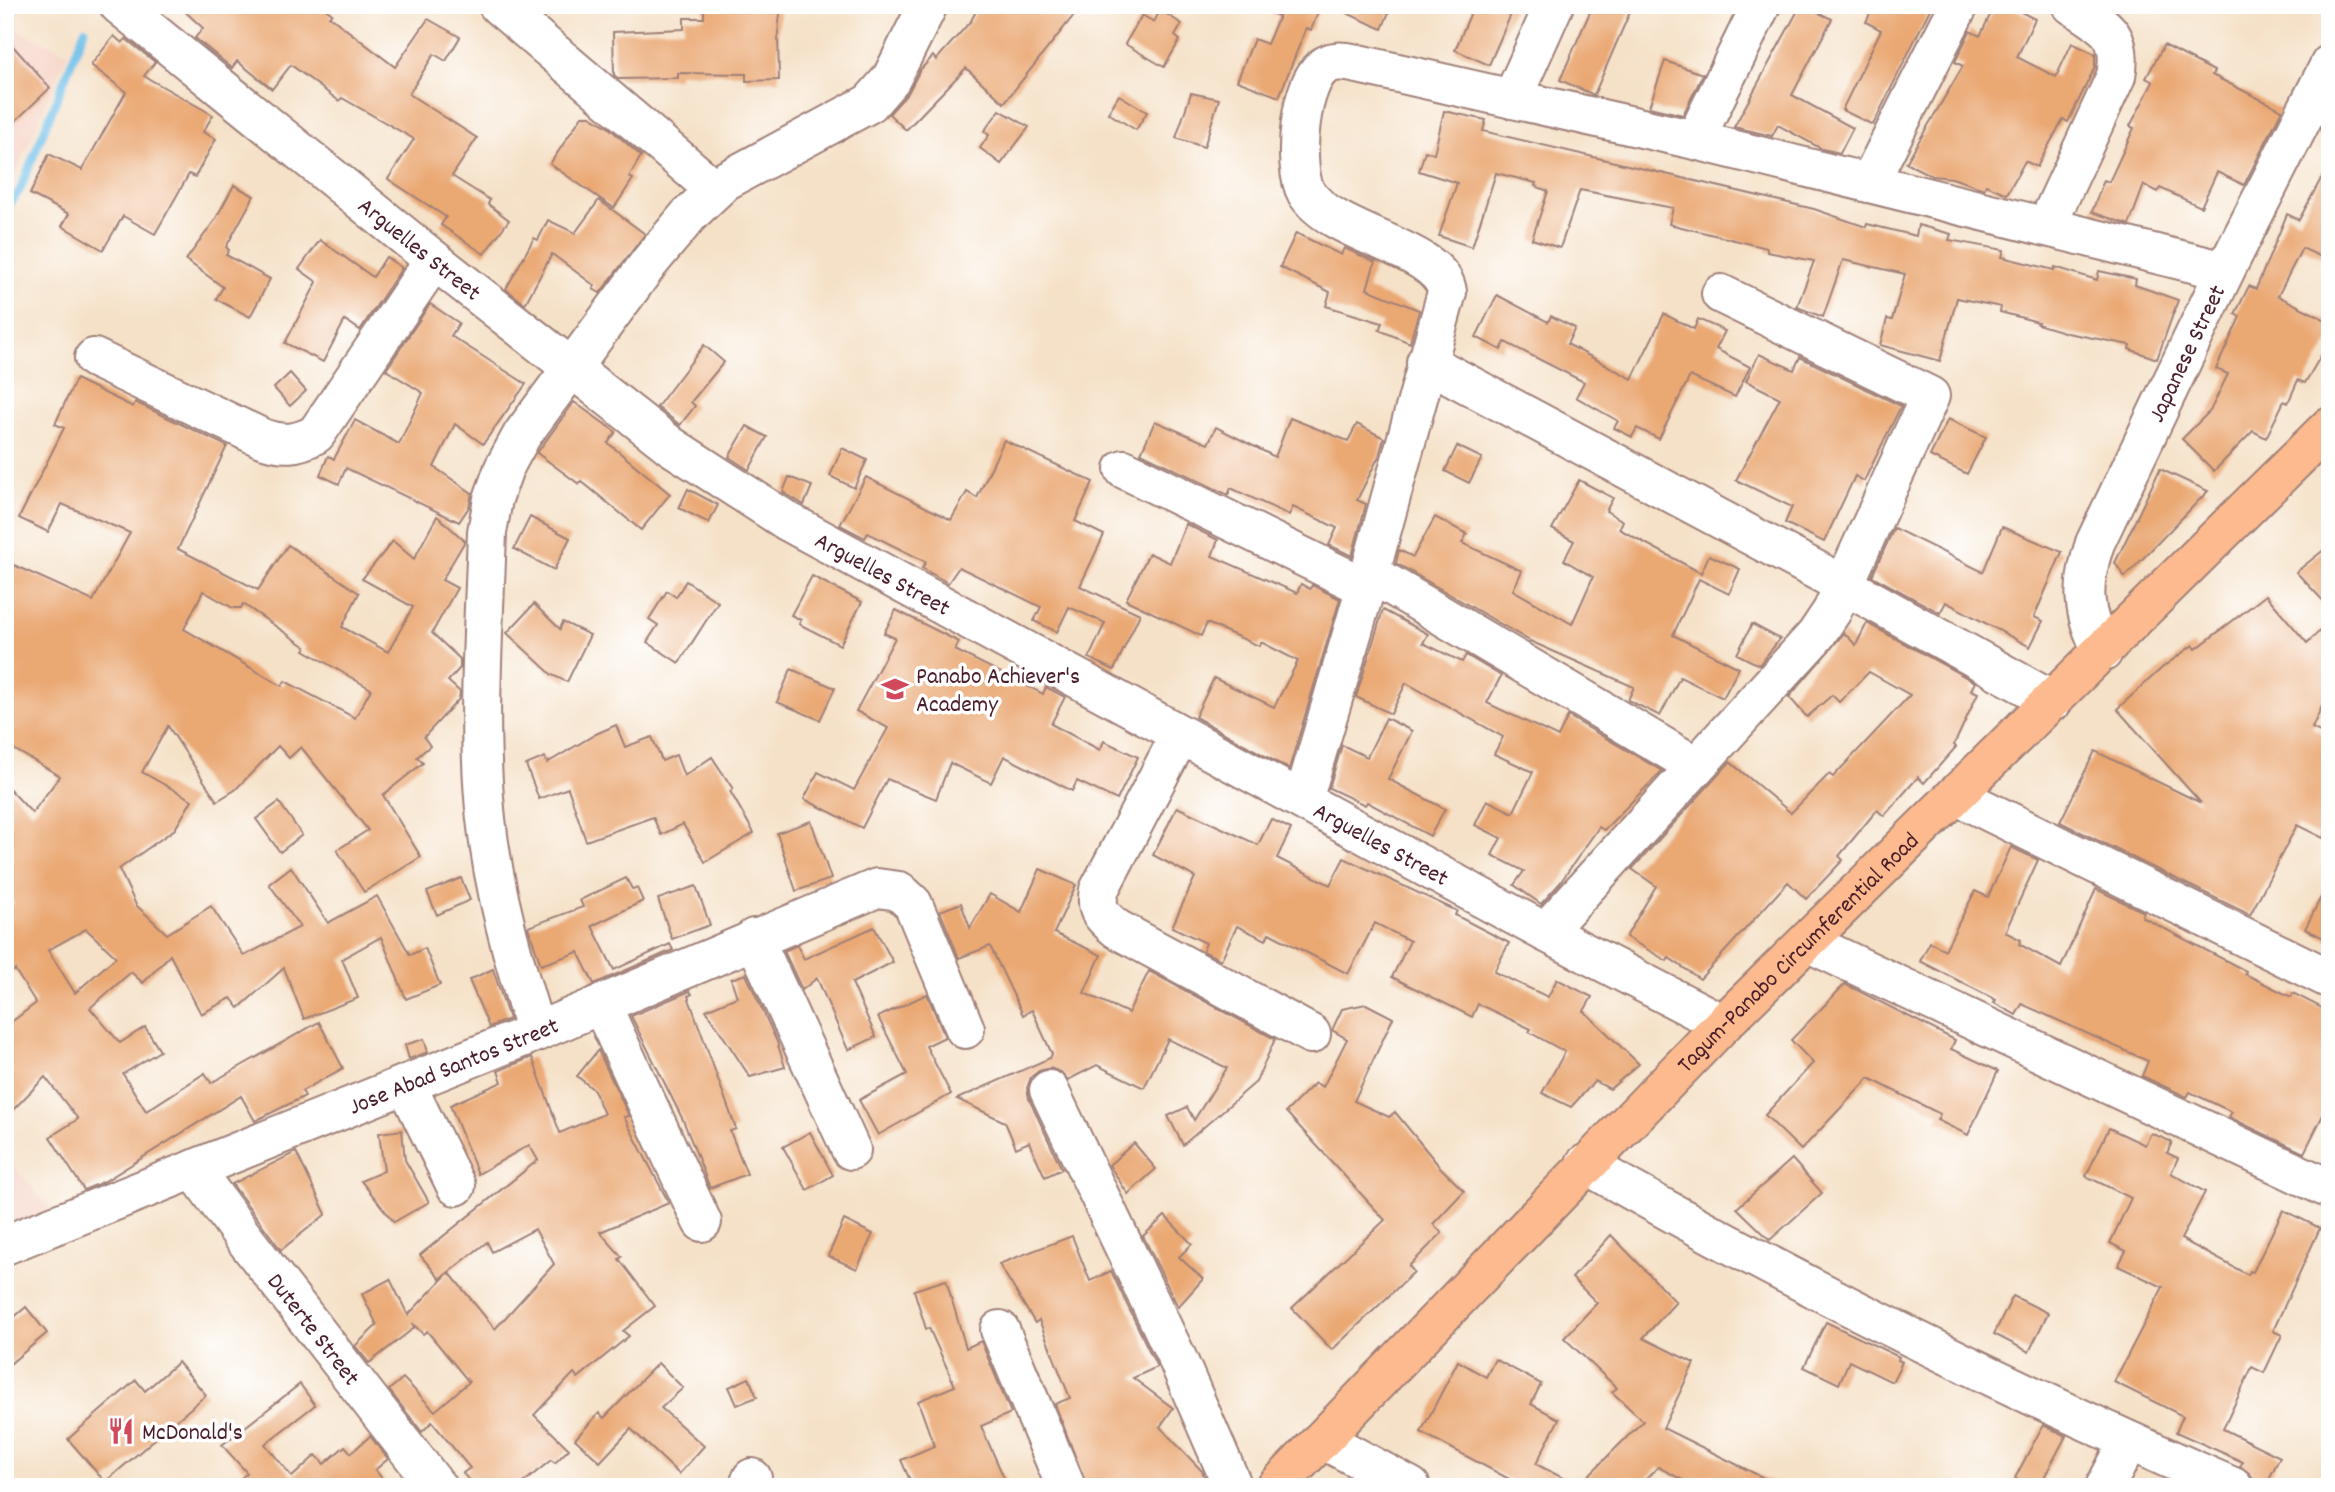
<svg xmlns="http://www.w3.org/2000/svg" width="2335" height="1492" font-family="Dekko,sans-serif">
  <rect width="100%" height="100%" fill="#fff"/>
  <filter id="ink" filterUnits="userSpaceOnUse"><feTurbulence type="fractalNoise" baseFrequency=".0143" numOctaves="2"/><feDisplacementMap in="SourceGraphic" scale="14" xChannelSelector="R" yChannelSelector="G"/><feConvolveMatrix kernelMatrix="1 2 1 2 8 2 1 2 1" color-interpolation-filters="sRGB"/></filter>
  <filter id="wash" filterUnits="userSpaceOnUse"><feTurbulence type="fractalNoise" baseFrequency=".00686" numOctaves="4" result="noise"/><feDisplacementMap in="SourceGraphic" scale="28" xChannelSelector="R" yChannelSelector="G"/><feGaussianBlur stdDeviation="1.57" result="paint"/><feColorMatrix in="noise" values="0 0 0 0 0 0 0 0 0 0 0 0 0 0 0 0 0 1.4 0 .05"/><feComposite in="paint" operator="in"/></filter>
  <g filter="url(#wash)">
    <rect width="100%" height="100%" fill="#f5e1c7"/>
    <!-- built -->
    <g fill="#f6d2c4">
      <polygon points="5,24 68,53 5,198"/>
      <polygon points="5,1154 51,1211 5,1229"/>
    </g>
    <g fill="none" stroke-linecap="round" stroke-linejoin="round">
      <!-- stream -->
      <polyline stroke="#6fc0ea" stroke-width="8" points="5,211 20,190 85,29"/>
    </g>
    <g id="blocks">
      <!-- building -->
      <g fill="#eaa873" fill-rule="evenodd">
        <polygon points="178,5 321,5 332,14 329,16 395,67 428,19 460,37 446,61 434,54 409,94 477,138 452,176 490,200 488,204 509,220 484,254 441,225 446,217 388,179 414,139 342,98 339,101 291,65 272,89 237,61 232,68 195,38 203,28"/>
        <polygon points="704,5 781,5 778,32 779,80 746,81 746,74 678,73 678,78 619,79 614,75 613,32 684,29 684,18 704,18"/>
        <polygon points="979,5 1082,5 1004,103 966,68 906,130 889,114 908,93 920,70 933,56 936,60 971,21"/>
        <polygon points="1253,5 1321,5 1311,30 1306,28 1279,97 1237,81 1254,39 1267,44 1279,16"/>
        <polygon points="1329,5 1392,5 1382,29"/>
        <polygon points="1474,5 1515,5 1489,65 1455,50"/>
        <polygon points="1593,5 1633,5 1594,95 1560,80"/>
        <polygon points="1801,5 1832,19 1792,95 1853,128 1840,153 1822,149 1778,125 1772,136 1734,127"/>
        <polygon points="1874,5 1932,5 1873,125 1842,110 1881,30 1866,22"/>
        <polygon points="1995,5 2007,5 2035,19 2017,57 2056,77 2072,43 2095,54 2095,67 2068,122 2063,119 2037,167 2025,161 2007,194 1986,185 1984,189 1952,178 1932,176 1906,163 1963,66 1955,62 1970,31 1980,36"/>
        <polygon points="1160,10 1182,24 1175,36 1180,40 1164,67 1125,44 1142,15 1154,22"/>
        <polygon points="114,36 122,43 126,39 155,62 144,76 213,115 203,132 216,139 195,177 189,174 155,234 123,216 103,250 62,226 69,214 30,194 49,154 82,170 126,92 91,65"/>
        <polygon points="5,37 50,88 5,131"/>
        <polygon points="2164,45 2214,71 2212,75 2282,110 2244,185 2217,172 2201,207 2160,188 2158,192 2144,185 2129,225 2092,212 2104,180 2109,182 2134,128 2130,126 2153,82 2146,78"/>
        <polygon points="1665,61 1703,74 1683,115 1649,107"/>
        <polygon points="1191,93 1219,99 1204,147 1176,138"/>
        <polygon points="1119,95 1147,112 1136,130 1108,113"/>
        <polygon points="1000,110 1029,127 1001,164 980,148 989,135 984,131"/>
        <polygon points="1444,111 1486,120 1483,131 1814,209 1866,227 1867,224 1916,236 1918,225 1951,234 1949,240 2004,250 2002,257 2054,270 2055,267 2097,280 2099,271 2136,279 2135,285 2178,300 2157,359 2129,349 2130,345 2067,333 2037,324 2038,322 2000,312 2001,307 1957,298 1940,361 1880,345 1887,319 1892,320 1905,274 1843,260 1823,317 1797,307 1814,261 1767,252 1767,248 1669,224 1673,208 1580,190 1560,248 1532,239 1548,191 1535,186 1536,183 1496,173 1472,247 1439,236 1457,183 1419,171 1425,151 1434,154"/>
        <polygon points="582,116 590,116 608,127 641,156 629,177 633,179 614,208 550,164"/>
        <polygon points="2330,162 2330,261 2302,248 2278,296 2330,322 2330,340 2305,383 2298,380 2288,403 2284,401 2266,438 2253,431 2214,471 2182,439 2210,411 2228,374 2216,369 2240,317 2235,314 2249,286 2256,289 2287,214 2299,220"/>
        <polygon points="234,185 254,196 226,247 229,250 226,255 270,279 250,317 216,299 223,287 186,260 215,220"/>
        <polygon points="599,200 645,234 600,293 593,289 595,286 552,254 525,304 506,289 534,238 538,240 548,220 575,233"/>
        <polygon points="1296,233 1341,255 1344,248 1375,262 1367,289 1419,310 1410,343 1379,330 1382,323 1326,306 1330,292 1280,267"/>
        <polygon points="320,240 373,277 386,257 402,268 360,330 345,320 323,362 285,343 317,282 299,269"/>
        <polygon points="1497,295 1548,322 1551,316 1575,328 1567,344 1632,379 1664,314 1694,329 1698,319 1725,331 1716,349 1750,367 1735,397 1690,376 1659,439 1637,428 1632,437 1614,428 1618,421 1576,397 1584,382 1505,342 1501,350 1476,337"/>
        <polygon points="430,304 459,323 451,336 526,384 483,444 455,424 434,467 472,493 469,507 459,522 346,468 339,484 320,475 328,456 334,459 355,420 399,444 423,393 386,370"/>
        <polygon points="704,345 724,362 691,402 695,406 680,425 657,407"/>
        <polygon points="1759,354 1794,370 1800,357 1901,406 1864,481 1855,476 1824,542 1785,523 1792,507 1736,480 1780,398 1746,381"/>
        <polygon points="290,373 306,391 290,406 274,388"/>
        <path d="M76,379L133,407L135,402L227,446L178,549L258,590L288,545L359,593L342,627L388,652L413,607L362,579L393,541L414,559L437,516L465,541L442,580L457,588L432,633L460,659V668L448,681L460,692L459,699L424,737L430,746L417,757L423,763L383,795L421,857L364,892L337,850L368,830L301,747L289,758L278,746L235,790L217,801L168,726L142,772L192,800L175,829L119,869L136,905L167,934L211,906L244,956L300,927L269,884L291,867L328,923L377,896L410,955L425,948L440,985L406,999L381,937L342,959L358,998L304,1019L284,968L239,1008L231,998L201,1014L170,955L143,983L131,972L90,1008L120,1043L145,1027L160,1051L123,1074L146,1111L205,1073L211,1083L319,1022L343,1068L302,1091L305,1096L255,1121L241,1096L105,1181L84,1190L50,1137L78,1119L45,1077L5,1118V1027L36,1003L15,970L5,975V909L14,904L5,891V784L32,813L60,776L5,744V561L93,601L130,533L62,504L48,532L19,518L64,428L55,424ZM203,591L233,608H241L243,604L306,647L304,650L371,689L355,718L285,681L282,686L184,629ZM86,929L116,957L75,993L48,950Z"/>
        <polygon points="574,402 616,432 608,443 670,494 641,530 581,481 579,484 537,453"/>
        <polygon points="1290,418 1348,441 1357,424 1384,438 1379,456 1357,500 1366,504 1352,556 1329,545 1337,528 1293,507 1289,515 1231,488 1228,495 1141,453 1155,421 1208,444 1216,427 1275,457"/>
        <polygon points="1948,419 1986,437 1967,474 1930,456"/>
        <polygon points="747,426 767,437 749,470 729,457"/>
        <polygon points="1004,440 1093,482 1075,521 1104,535 1080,586 1140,614 1114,670 1089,658 1105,623 1069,607 1057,632 1034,621 1041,607 959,567 948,583 922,568 926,562 868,533 865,538 840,525 866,477 951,520 967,492 977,498"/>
        <polygon points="1457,446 1482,458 1469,483 1445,471"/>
        <polygon points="842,448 867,460 854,488 830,476"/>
        <polygon points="2160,469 2208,491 2125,577 2115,563"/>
        <polygon points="789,477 812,486 804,505 783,492"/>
        <polygon points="1579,480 1613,498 1606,511 1623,521 1619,529 1701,573 1709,555 1740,569 1729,594 1699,579 1673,635 1739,668 1723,698 1680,677 1660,716 1628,700 1634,687 1530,641 1396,563 1399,550 1413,557 1435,517 1467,534 1462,543 1522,571 1513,590 1572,624 1593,577 1564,560 1574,541 1552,529"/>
        <polygon points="688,489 718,505 709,523 679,508"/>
        <polygon points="530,517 570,538 554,570 514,549"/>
        <polygon points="1186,524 1218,540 1212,556 1297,593 1301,584 1310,589 1312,585 1340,599 1289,769 1195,717 1214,678 1274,707 1298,661 1261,642 1259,646 1207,623 1201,636 1126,600 1149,553 1170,563"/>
        <polygon points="2002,527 2062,552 2034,617 2043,621 2030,647 1946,602 1940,613 1872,576 1894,528 1983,572"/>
        <polygon points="2330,545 2330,608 2296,572"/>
        <polygon points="812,576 862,602 840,645 799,624 801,620 791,615"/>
        <polygon points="686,581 718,602 679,663 647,642 658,625 649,619 667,591 676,597"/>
        <polygon points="2266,595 2307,643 2330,621 2330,689 2312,728 2330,737 2330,824 2323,838 2297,825 2250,915 2060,822 2095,751 2201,803 2117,709 2163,667 2193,645 2196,649"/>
        <polygon points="534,604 560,629 563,622 590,635 567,682 552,675 507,633"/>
        <polygon points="896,610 959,642 955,650 1043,694 1046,687 1065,697 1051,724 1100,750 1104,741 1138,757 1117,800 1077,781 1072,791 1004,756 991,783 950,763 936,799 887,779 862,828 804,799 818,772 854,790 888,728 856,711 895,638 884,633"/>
        <polygon points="1383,610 1428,634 1423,643 1462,662 1466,655 1501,676 1487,703 1558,737 1568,716 1662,771 1604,830 1599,827 1560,883 1541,904 1514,885 1524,871 1492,855 1501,838 1475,825 1487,800 1513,813 1533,772 1494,754 1503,737 1406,683 1391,714 1356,697"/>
        <polygon points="1867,623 1975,682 1971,690 1978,693 1954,745 1956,747 1924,783 1918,777 1884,816 1877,810 1839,856 1843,860 1806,899 1788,882 1700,979 1669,958 1667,961 1626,937 1656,886 1632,869 1730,762 1791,813 1829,774 1833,777 1910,695 1869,672 1839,702 1832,695 1807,717 1789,697 1844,633 1856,645"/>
        <polygon points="1752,624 1780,639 1759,665 1737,654"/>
        <polygon points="791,669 835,688 820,720 777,702"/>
        <polygon points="1386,718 1412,731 1388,779 1445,809 1430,836 1367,802 1365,805 1329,788 1342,745 1367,757"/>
        <polygon points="616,725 625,747 652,737 662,761 676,755 684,776 712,757 733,789 730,791 754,833 705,862 683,824 661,835 653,817 586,841 568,788 539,799 526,765 545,757 547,763 596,734"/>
        <polygon points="279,802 302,835 280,852 256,819"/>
        <polygon points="1177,807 1258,845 1271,819 1291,829 1277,858 1330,885 1344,858 1457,911 1455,915 1509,943 1494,972 1548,997 1557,979 1592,997 1584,1011 1639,1064 1610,1089 1595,1081 1571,1107 1542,1093 1565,1052 1529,1032 1531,1029 1478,1004 1472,1017 1392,977 1410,941 1375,923 1348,974 1269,933 1266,940 1237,926 1221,960 1203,951 1206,943 1172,927 1195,877 1153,855"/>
        <polygon points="811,821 831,879 796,891 777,833"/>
        <polygon points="2011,847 2038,860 2005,932 2021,940 2019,944 2061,967 2096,889 2144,912 2142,917 2246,971 2245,974 2291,997 2293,993 2330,1012 2330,1101 2304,1153 2229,1117 2232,1112 2190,1092 2187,1097 2142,1076 2148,1061 2022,1004 2016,1015 1994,1003 1996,1000 1920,961 1930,942 1945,950 1975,891 1988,897"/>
        <polygon points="1040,869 1076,885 1054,933 1101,955 1084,993 1128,1013 1149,971 1275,1039 1256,1082 1183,1145 1168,1116 1187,1107 1194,1120 1227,1068 1168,1039 1144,1088 1097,1065 1068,1080 1061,1072 1050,1068 1039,1071 1031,1077 1027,1088 1029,1099 1062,1169 1045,1177 1029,1142 1016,1148 1005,1122 957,1099 1050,1058 1052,1054 1032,1010 1023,1015 990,946 959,958 940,911 961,903 970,928 990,894 1021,912"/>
        <polygon points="461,878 470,900 437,915 427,892"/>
        <polygon points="626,878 632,889 637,888 643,901 592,926 614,970 670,944 673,950 594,984 578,952 541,965 528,927 583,907 580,900"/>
        <polygon points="2330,879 2330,941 2305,929"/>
        <polygon points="696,886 710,925 672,939 658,899"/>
        <polygon points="874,927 893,962 852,983 876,1037 848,1050 817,978 802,990 784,951 797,945 804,959"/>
        <polygon points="493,969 509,1019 489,1027 469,980"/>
        <polygon points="746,974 777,1042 785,1067 750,1077 706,1010 737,997 731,979"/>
        <polygon points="1845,984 1955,1040 1951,1049 1998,1071 1968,1135 1937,1120 1940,1114 1869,1078 1801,1150 1765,1115 1813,1063 1791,1040"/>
        <polygon points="690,991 692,994 688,996 736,1129 730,1131 747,1174 710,1188 683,1120 631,1016"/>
        <polygon points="927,994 945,1037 926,1046 951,1094 878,1135 859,1100 907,1074 878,1017"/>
        <polygon points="1366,1004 1393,1018 1354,1101 1389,1117 1395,1112 1440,1167 1464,1191 1433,1224 1442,1233 1409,1266 1414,1272 1332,1350 1292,1308 1385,1220 1286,1112 1315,1083 1323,1087 1347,1039 1332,1030 1342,1009"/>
        <polygon points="424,1039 428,1052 409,1059 405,1045"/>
        <polygon points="598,1050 629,1116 624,1117 669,1203 600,1232 622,1257 619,1259 655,1306 623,1331 629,1336 578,1378 574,1373 534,1415 569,1449 555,1463 551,1460 518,1487 474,1487 463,1473 470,1468 432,1422 422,1432 389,1390 403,1378 435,1411 469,1382 427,1331 423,1334 412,1323 414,1328 369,1363 355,1346 377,1325 362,1294 390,1279 408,1315 449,1272 495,1329 554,1264 535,1229 492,1252 487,1242 440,1279 420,1255 538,1160 529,1145 478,1174 450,1105 502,1082 498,1071 532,1057 560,1133 604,1114 594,1090 577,1076"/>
        <polygon points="2109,1128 2145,1145 2151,1133 2172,1142 2167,1153 2178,1158 2171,1173 2205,1192 2181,1239 2248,1275 2250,1271 2253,1272 2283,1210 2320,1228 2273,1331 2282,1335 2264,1373 2252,1367 2223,1429 2280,1457 2265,1487 2254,1482 2250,1474 2240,1466 2243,1462 2176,1432 2183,1416 2114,1382 2163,1287 2118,1266 2126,1251 2110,1243 2131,1198 2086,1176"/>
        <polygon points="402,1130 405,1160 429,1202 394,1222 361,1181 384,1171 379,1133"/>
        <polygon points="810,1132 833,1175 807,1190 783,1147"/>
        <polygon points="1134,1143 1156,1169 1128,1194 1109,1165"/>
        <polygon points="296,1152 326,1214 281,1250 232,1184"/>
        <polygon points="1792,1159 1822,1193 1770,1240 1737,1208"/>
        <polygon points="1165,1216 1192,1244 1179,1257 1203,1279 1178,1307 1143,1236"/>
        <polygon points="844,1220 873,1234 857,1269 828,1256"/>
        <polygon points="1611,1235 1676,1302 1643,1338 1694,1363 1663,1428 1782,1487 1696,1487 1658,1467 1638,1487 1524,1487 1421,1432 1458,1361 1486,1377 1495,1359 1541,1384 1531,1404 1559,1419 1536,1464 1578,1486 1643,1421 1612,1392 1617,1388 1564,1338 1597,1303 1572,1278"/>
        <polygon points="1072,1236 1090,1281 1111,1271 1157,1367 1133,1378 1173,1408 1160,1427 1202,1471 1209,1487 1087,1487 1055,1404 1070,1398 1039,1320 1035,1323 999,1264"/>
        <polygon points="946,1280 966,1348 981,1341 1011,1413 981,1426 1008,1487 913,1487 901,1460 934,1446 918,1401 955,1386 929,1328 926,1329 914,1290"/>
        <polygon points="2013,1296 2048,1313 2029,1352 1994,1334"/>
        <polygon points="26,1307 47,1333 5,1368 5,1325"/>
        <polygon points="1826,1322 1899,1357 1898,1360 1902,1362 1892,1382 1849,1361 1839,1384 1804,1367"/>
        <polygon points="178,1362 206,1395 105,1482 68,1439 136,1380 145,1391"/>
        <polygon points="658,1363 683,1388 661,1408 704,1446 679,1474 631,1429 600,1462 575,1439 599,1413 604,1418"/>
        <polygon points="749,1378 757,1397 737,1405 729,1387"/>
        <polygon points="300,1384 315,1405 265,1444 292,1477 316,1455 324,1464 345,1446 351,1453 370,1436 388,1459 375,1470 389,1487 231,1487 247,1473 222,1445"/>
        <polygon points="2043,1425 2066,1436 2039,1487 2031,1487 2015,1478"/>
      </g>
    </g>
  </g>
  <g filter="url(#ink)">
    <use href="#blocks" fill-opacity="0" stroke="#a08079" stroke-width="2"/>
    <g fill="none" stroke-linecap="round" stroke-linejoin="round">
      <defs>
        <g id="minor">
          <path id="s1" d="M119,5L434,260L671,446L787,521L1545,932L1723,1024"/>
          <polyline points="498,5 714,189"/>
          <polyline points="1512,99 1554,5"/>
          <polyline points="1695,140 1761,5"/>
          <polyline points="1869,183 1959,5"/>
          <path d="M2047,225L2116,76C2124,34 2105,26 2072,5"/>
          <path d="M94,358L262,438C283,445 296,445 316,434L434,260"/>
          <polyline points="1426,362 1844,585 2053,701"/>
          <polyline points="1124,469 1365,587"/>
          <polyline points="1370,573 1696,766"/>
          <path id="s2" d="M2103,652C2081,612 2081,585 2095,543L2225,271L2330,64"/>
          <path d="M1180,735L1099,890C1095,910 1101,916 1117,929L1311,1034"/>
          <polyline points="1955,795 2330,979"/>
          <path d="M1303,800L1370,573L1447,292C1442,247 1331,236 1306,192C1292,167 1299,79 1326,65C1336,59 1347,62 1358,64L1695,140L2225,271"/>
          <polyline points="1545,932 1816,635 1832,611 1930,396 1721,294"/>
          <polyline points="754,938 851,1150"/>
          <polyline points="1807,942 2330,1189"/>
          <polyline points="601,1004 702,1222"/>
          <path d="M536,1032C514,962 494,893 486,819C476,725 484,626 487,532L493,499L504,468L522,435L649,263L689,215L725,181L870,103L891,79L928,5"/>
          <polyline points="406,1084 456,1186"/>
          <polyline points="1049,1090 1178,1360 1233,1487"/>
          <path d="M1585,1164C1795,1284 2011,1390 2233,1487"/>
          <path id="s3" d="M194,1169L244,1238L437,1487"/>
          <path id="s4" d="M5,1245L536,1032L877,888L899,891L913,904L965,1029"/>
          <polyline points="1000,1330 1066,1487"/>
          <polyline points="1324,1440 1411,1487"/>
          <polyline points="748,1487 752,1478"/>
          <polyline points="2105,1487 2129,1441"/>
        </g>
        <g id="major">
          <path id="s5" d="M1276,1487L1723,1024L2330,426"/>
        </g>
      </defs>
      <!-- minor casing -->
      <use href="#minor" stroke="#a08079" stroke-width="42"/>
      <!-- major casing -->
      <use href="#major" stroke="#a08079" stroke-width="42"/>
      <!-- minor -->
      <use href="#minor" stroke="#fff" stroke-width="38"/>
      <!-- major -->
      <use href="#major" stroke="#fcba8e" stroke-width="38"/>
    </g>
  </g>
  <!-- icons -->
  <defs>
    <symbol id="school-bare" viewBox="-9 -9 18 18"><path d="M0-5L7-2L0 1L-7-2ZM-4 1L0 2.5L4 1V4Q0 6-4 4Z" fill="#d1495b" stroke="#fff" stroke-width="2.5" paint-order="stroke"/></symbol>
    <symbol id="restaurant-bare" viewBox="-9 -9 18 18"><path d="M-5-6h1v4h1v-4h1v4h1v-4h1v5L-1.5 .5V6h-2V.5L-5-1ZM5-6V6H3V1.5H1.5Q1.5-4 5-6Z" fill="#d1495b" stroke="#fff" stroke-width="2.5" paint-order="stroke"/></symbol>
  </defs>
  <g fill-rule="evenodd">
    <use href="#school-bare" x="876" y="670" width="38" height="38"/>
    <use href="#restaurant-bare" x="102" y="1412" width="38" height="38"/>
  </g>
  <g text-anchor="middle" stroke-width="7" stroke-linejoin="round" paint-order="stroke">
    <!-- street labels -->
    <g font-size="24" fill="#4a1f2b" stroke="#fff">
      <text dy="8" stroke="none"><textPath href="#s1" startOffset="387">Arguelles Street</textPath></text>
      <text dy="8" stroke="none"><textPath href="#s2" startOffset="324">Japanese Street</textPath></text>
      <text dy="8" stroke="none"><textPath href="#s1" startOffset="954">Arguelles Street</textPath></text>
      <text dy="8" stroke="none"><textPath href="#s1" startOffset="1521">Arguelles Street</textPath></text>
      <text dy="8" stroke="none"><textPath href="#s5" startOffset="747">Tagum-Panabo Circumferential Road</textPath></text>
      <text dy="8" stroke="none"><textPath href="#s4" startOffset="483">Jose Abad Santos Street</textPath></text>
      <text dy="8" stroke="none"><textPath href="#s3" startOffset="200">Duterte Street</textPath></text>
    </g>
    <!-- poi labels -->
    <g font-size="24" fill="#4a1f2b" stroke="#fff" text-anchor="start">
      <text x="916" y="683">Panabo Achiever's<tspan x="916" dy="28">Academy</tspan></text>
      <text x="142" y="1439">McDonald's</text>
    </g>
  </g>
  <!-- margin -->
  <rect width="2335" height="1492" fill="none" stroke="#fff" stroke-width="28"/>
</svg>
